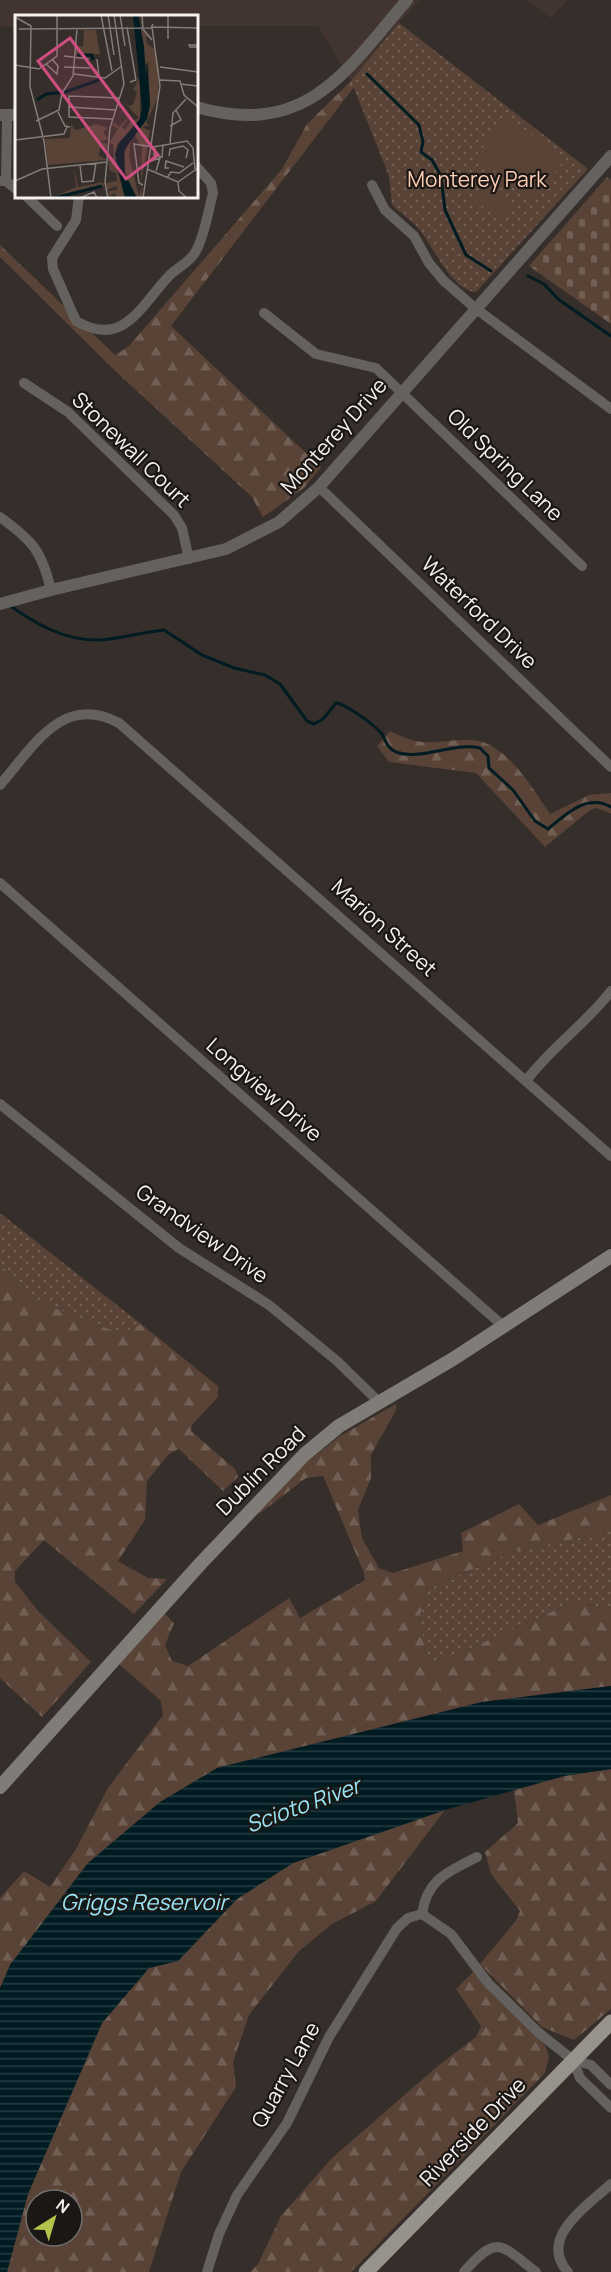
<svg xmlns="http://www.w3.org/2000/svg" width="611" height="2272" font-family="Manrope,sans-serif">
  <defs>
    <pattern id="green-dots" width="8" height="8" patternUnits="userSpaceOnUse" patternTransform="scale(1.5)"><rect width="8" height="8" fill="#594337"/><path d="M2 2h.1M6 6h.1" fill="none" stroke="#725f54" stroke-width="1.8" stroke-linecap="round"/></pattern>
    <pattern id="forest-firs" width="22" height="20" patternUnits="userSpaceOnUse" patternTransform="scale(1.5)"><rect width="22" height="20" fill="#594337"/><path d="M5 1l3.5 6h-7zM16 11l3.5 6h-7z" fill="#725f54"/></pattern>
    <pattern id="cemetery-stones" width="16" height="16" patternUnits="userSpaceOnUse" patternTransform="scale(1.5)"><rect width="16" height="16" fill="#594337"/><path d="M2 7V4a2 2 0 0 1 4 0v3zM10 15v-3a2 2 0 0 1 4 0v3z" fill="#725f54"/></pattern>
    <pattern id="water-rules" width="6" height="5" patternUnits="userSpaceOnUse" patternTransform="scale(1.5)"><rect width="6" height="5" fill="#001c22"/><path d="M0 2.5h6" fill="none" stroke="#263d42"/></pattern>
  </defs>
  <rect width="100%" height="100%" fill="#352e2a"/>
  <!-- built -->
  <g fill="#42352f">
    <polygon points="0,0 419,0 351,81 318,26 197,26 196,16 16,16 16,27 0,27"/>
    <polygon points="526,0 568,0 551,18"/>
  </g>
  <!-- green -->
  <g fill="url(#green-dots)">
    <path d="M399,23L588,169L476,292C450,290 433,244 417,227C409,218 400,213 392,205L389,176L351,81Z"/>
    <polygon points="0,1213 141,1324 122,1334 46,1305 32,1297 0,1264"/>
    <polygon points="611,1531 611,1606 601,1608 574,1602 437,1663 426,1660 420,1616 427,1589 512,1552"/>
  </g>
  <!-- forest -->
  <g fill="url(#forest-firs)" fill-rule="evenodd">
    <polygon points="351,81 354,87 171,326 321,467 304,488 263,517 252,497 111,367 0,257 0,245 115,355 128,347 282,169 307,124"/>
    <path d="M390,731C427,750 434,739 471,740C506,741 533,789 550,814L589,795L611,793V814L597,808L590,810L545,847L476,773L389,762L377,746Z"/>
    <polygon points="0,1264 32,1297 46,1305 122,1334 141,1324 218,1386 218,1397 192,1425 191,1431 235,1469 238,1477 223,1491 179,1449 169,1454 147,1481 145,1520 118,1561 148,1578 167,1579 134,1614 44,1540 15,1571 15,1582 39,1612 91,1662 42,1717 0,1678"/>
    <polygon points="396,1404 396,1410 371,1455 371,1478 358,1510 362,1538 379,1568 393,1573 463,1551 461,1533 519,1504 538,1525 611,1495 611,1531 512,1552 427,1589 420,1616 426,1660 437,1663 574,1602 601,1608 611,1606 611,1686 482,1702 217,1768 88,1863 11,1965 0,1988 0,1898 24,1871 50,1887 76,1849 108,1788 163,1715 161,1701 118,1663 164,1613 174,1623 165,1645 172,1661 188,1666 289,1598 300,1618 365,1580 364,1573 323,1476 306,1478 259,1514 259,1510 302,1466 340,1436"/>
    <polygon points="611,1769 611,2009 574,2040 542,2027 480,1964 517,1919 520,1911 491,1874 485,1852 518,1823 514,1790 564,1776"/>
    <path d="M445,1810L376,1901L332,1924L299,1951L249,2015L233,2062L236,2087L181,2172L149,2272H7L28,2194L102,2023L149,1968L178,1961L237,1899L293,1863ZM36,2200H72V2236H36Z"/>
    <polygon points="473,1972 545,2045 549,2057 545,2073 351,2272 250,2272 258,2264 281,2216 332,2158 439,2065 476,2037 481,2026 456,1989"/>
  </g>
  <!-- cemetery -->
  <polygon fill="url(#cemetery-stones)" points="607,177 611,180 611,324 529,266"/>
  <!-- pitch -->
  <g fill="#594337">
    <polygon points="507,118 511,118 561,160 561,165 530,199 526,199 477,155"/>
    <polygon points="487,185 512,207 499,221 474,199"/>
  </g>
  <!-- water -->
  <polygon fill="url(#water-rules)" points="611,1686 611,1769 564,1776 445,1810 293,1863 237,1899 178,1961 149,1968 102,2023 28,2194 7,2272 0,2272 0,1988 10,1965 88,1863 160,1802 217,1768 482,1702"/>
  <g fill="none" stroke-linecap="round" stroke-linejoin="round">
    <!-- stream -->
    <g stroke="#001c22" stroke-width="3">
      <polyline points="367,74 419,125 423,142 421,152 432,160 441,176 445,210 466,255 491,271"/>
      <polyline points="528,276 544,284 558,299 611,336"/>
      <path d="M9,605C36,624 65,641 99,640C121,639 142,632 164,630L202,655L234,668L265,675L280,684L307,721L314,724L323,719L336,703C346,704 376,726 382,734C386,741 387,748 396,752C420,761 453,742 480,748L488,756L489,768L513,790L535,821L548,829C566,814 587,793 611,807"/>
    </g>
    <!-- minor -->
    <g stroke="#64615e" stroke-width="10">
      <polyline points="0,181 6,181 16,189"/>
      <polyline points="6,181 7,116"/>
      <polyline points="372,185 385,210 414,236 429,263 444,281 475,308 611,409"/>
      <polyline points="26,196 57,226"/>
      <path d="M79,196L76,220L52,258L53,269L76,321C124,349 141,305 169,276C177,267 190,263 196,251C205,234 208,212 213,193L211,183L196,166"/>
      <polyline points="264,313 316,354 376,368 582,566"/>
      <polyline points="24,383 68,412 174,515 182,528 189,559"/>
      <polyline points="319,487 611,767"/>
      <path d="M0,517C32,540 42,551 51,590"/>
      <path d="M0,785C34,746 62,693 119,723L611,1156"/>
      <polyline points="0,883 502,1325"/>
      <path d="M526,1081C551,1047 586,1024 611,991"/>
      <polyline points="0,1104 179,1248 269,1305 337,1361 378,1401"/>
      <path d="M422,1914C427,1879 448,1872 477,1857"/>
      <polyline points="573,2060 580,2078 611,2108"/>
      <polyline points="207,2272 219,2234 237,2195 287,2123 329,2037 397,1928 408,1918 422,1914 451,1934 488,1983 539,2033 573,2060 591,2065 611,2085"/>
      <path d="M464,2272C497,2234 500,2244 536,2272"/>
      <path d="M568,2272C537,2238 588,2205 611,2184"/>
    </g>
    <!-- tertiary -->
    <g stroke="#64615e" stroke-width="12">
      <path d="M196,107C306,138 344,74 407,0"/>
      <polyline points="0,115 16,115"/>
      <polyline points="0,604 51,590 226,549 279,522 319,487 611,156"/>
    </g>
    <!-- secondary -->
    <polyline stroke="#807d78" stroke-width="14" points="0,1787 201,1563 304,1455 339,1426 453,1359 611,1256"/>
    <!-- primary -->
    <polyline stroke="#97928c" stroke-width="15" points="366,2272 611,2022"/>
  </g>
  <g text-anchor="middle" stroke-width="4.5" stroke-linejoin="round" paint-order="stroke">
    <!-- park labels -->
    <g font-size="21" fill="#fdcdb4" stroke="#1a1715">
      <text x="477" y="187">Monterey Park</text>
    </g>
    <!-- street labels -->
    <g font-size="21" fill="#f7f2f0" stroke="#1a1715">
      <text transform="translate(334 436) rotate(-48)" y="7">Monterey Drive</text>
      <text transform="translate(131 450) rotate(44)" y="7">Stonewall Court</text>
      <text transform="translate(505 465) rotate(44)" y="7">Old Spring Lane</text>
      <text transform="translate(479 613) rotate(44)" y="7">Waterford Drive</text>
      <text transform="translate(384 928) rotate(42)" y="7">Marion Street</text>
      <text transform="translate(264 1090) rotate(41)" y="7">Longview Drive</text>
      <text transform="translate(202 1234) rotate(35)" y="7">Grandview Drive</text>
      <text transform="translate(261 1471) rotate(-45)" y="7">Dublin Road</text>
      <text transform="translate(286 2075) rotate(-61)" y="7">Quarry Lane</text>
      <text transform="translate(473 2132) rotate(-46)" y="7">Riverside Drive</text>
    </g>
    <!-- water labels -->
    <g font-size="22" font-style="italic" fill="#96e4f4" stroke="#1a1715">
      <text transform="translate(303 1805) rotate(-20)" y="8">Scioto River</text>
      <text x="144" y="1910">Griggs Reservoir</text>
    </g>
  </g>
  <!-- overview -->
  <g transform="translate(15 15)">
    <rect width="183" height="183" fill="#352e2a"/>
    <path d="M125,11L135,22H131L132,29L140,34L144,54L143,82L131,108L135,110L127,112L135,116L126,169L127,133L119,119L132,104L135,90L133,47L129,51ZM125,61V104L103,129L100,147L110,183H102L100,178L94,181V176L102,175V171L92,175L91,168L102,166L101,158L95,156L93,144L99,142L98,129L94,128L103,114L97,110L99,107L104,112L116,99L107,112L110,115L115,107L124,103L106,84L114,91L118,90L122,77L118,75ZM56,109L60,115L82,109L93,113L88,117L93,124L85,127L92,129V133H85L84,141L92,145L33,150L30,124L55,123ZM116,122L114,141L124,181L127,170V183H122L115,171L107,147ZM59,151L63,172L88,167L89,171L36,183L61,172Z" fill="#594337"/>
    <path d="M69,15H81L85,39L61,40V32L68,31Z" fill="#594337"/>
    <path d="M118,0H123L129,31L131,64L132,45L135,90L132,104L109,135L110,159L122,183H110L100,139L103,129L125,104L127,93Z" fill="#001c22"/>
    <path fill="none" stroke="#001c22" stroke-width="3" d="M62,40H77L78,45M22,85L31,79L50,77L87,64M39,183L87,171"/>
    <path fill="none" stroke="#837c79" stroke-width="1.5" d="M86,0L97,56M93,0L99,40M105,0L110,31M127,0L128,14L137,25M0,2L16,11L15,72L29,126L36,183M112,12L121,65L115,67M137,12L183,13M4,14L136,13L138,9M153,24V0M174,30H182V32H175ZM49,41L74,44M82,44L84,62M31,49L42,59L43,51L37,44M0,50L24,54L42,41V0M49,52L75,53M145,52L183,57M59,59L90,63L107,51M145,65L165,66L169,80L183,92M165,69L183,71M53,92L101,95M43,97L50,111L55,112M97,104L54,102V81L105,83M21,106L44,95L47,78L58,61L62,14M155,111L166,105L161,95M0,125L49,119L52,112M155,128L158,98L171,84M140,132L139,140L147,142L148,130M154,141L155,134L168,131L173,135L171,143M136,146L145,143L141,156M65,150L67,167L78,166L81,148M154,153H150L151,146L169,152M132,154L163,167L183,153M152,163L156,157L164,158L178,148M0,166L27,154L92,147M163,167L164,176L172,183M128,170L124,168L119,129L138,132L172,126L178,133L180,154M65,183L79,177L82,183M93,183L90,168L95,113L109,69L99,0M128,183L145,71L137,12"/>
    <path fill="#cf4e80" fill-opacity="0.15" stroke="#cf4e80" stroke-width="3" d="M55,23L143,140L111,164L23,46Z"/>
    <rect width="183" height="183" fill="none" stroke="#f7f2f0" stroke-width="3"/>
  </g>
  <!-- north arrow -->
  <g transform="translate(54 2218) rotate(37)"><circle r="28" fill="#1a1715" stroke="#726f6d" stroke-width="1.5"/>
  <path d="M0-4.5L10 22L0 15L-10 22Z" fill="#b3c24b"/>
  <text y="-9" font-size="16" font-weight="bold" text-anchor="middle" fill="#f7f2f0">N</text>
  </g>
</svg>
